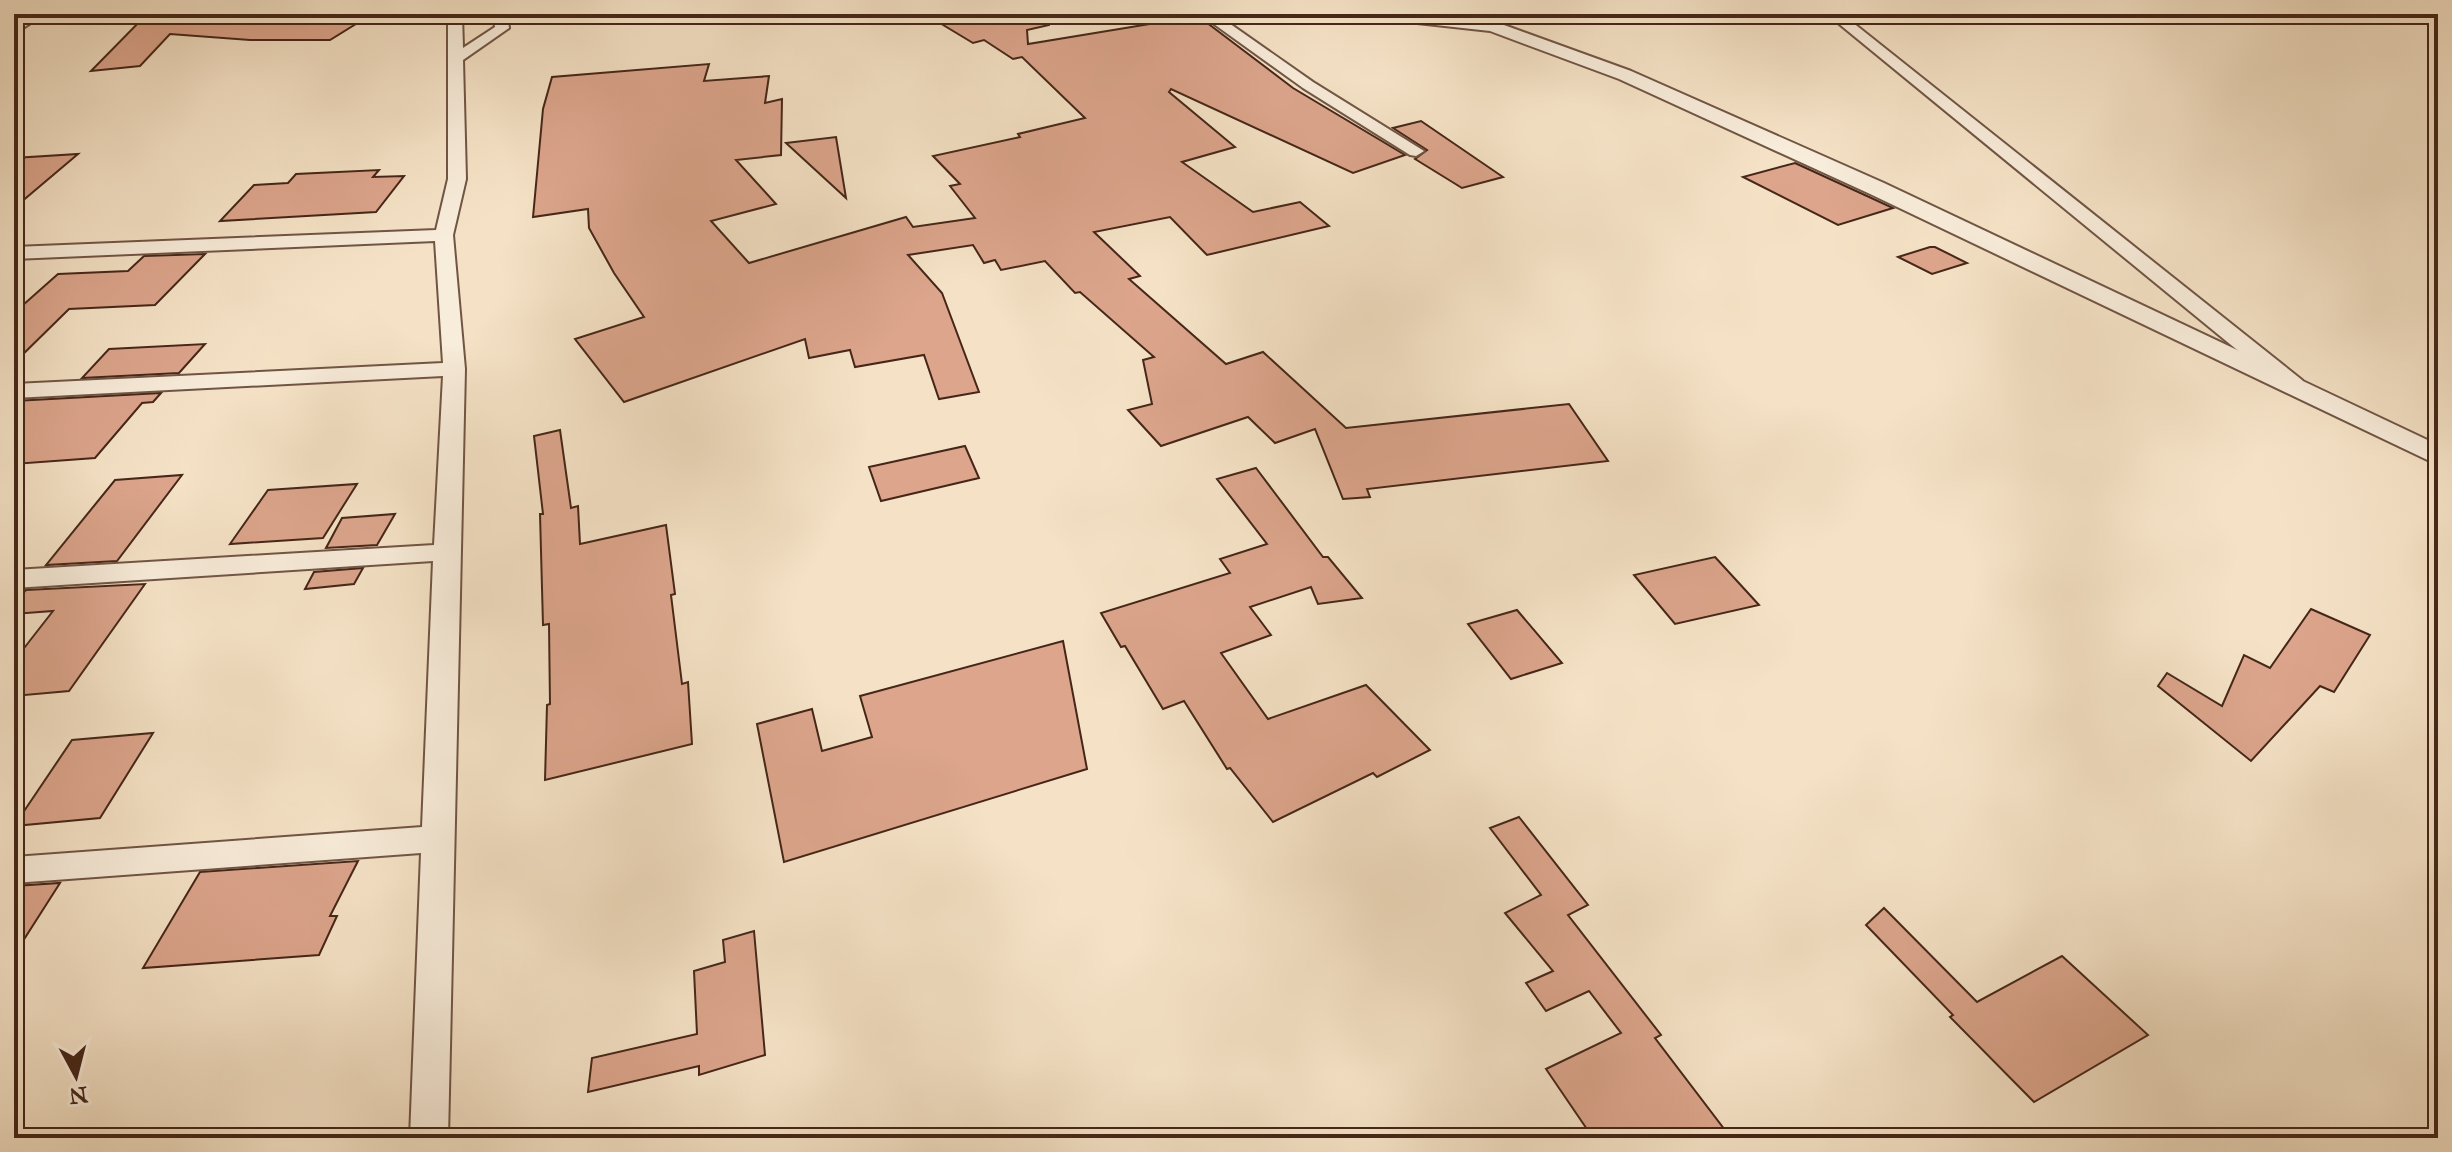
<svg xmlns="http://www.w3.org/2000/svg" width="2452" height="1152" font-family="'IM FELL Great Primer',serif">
  <rect width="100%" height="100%" fill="#f5e2c6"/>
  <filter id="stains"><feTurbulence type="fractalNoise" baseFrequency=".0025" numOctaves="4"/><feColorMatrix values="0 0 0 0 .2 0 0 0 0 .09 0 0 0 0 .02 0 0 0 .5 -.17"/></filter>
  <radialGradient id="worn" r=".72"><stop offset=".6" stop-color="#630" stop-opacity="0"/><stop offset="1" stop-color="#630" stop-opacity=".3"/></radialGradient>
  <!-- building -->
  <g fill="#dca58c" stroke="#452618" stroke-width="2">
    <polygon points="147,14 372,14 330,40 250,40 170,34 140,66 91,71"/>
    <polygon points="925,14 1048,14 1049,25 1027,30 1028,44 1198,16 1293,88 1405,155 1353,173 1171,89 1169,92 1235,147 1182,162 1253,212 1300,202 1329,226 1207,255 1170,217 1094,232 1140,276 1129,279 1226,364 1263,352 1346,428 1569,404 1608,461 1367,489 1370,497 1343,499 1315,429 1275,443 1248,417 1161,446 1128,410 1152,404 1143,360 1154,357 1080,292 1075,293 1045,261 1001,270 995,260 984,263 973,245 908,255 942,293 979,392 939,399 924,355 855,367 850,350 809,358 805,339 624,402 575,339 644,317 614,273 589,228 588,209 533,217 543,109 552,77 709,64 704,81 769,76 765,103 782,99 781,155 736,160 776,204 711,221 749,263 906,217 913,227 975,218 950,186 960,184 933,156 1020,137 1018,134 1085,118 1022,57 1013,59 984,40 973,43"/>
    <polygon points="1421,121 1503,177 1462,188 1415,159 1427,150 1393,128"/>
    <polygon points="836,137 846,198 786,143"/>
    <polygon points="78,154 14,208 14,158"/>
    <polygon points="1795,163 1867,196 1893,208 1838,225 1743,177"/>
    <polygon points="379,170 373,177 404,176 376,212 220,221 254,185 288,183 296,174"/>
    <polygon points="1930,247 1935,247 1967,263 1932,274 1898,257"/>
    <polygon points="205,254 155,305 69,309 14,363 14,313 58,274 128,271 144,256"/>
    <polygon points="205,344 179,373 82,378 109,349"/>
    <polygon points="161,393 153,402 142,403 95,458 14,464 14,401"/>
    <polygon points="560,430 571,508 578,506 580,544 666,525 675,594 671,595 682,684 688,682 692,744 545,780 547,705 550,704 549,624 543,625 540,514 543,514 534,436"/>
    <polygon points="965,446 979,478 881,501 869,467"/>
    <polygon points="1256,468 1323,557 1328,557 1362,598 1318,604 1311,587 1250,607 1271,635 1221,653 1268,719 1366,685 1430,750 1377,777 1373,773 1273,822 1230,768 1227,769 1184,701 1163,709 1125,646 1121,647 1101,613 1230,573 1220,559 1267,544 1217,479"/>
    <polygon points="182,475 117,561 46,565 115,480"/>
    <polygon points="357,484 323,538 230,544 268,490"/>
    <polygon points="395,514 377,545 326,548 342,518"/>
    <polygon points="1715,557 1759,605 1675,624 1634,575"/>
    <polygon points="363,568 354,584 305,589 314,572"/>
    <polygon points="145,584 69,691 14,696 14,661 53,611 14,614 14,605 26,590"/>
    <polygon points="2311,609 2370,635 2334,692 2320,686 2251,761 2158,686 2167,673 2222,706 2244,655 2270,668"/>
    <polygon points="1517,610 1562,663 1511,679 1468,624"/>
    <polygon points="1063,641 1087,769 784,862 757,724 812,709 822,751 872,737 860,696"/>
    <polygon points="153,733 100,818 14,826 72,740"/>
    <polygon points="1519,817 1588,905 1568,915 1661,1035 1655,1038 1731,1138 1593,1138 1546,1069 1621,1033 1589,991 1546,1011 1526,983 1553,971 1505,913 1541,895 1490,828"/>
    <polygon points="358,861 330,916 337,916 319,955 143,968 200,872"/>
    <polygon points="60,883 14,955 14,886"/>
    <polygon points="1884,908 1977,1002 2062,956 2148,1035 2034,1102 1950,1017 1953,1015 1866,925"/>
    <polygon points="754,931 765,1055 699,1075 699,1066 588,1092 592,1058 697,1034 694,971 725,962 723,940"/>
  </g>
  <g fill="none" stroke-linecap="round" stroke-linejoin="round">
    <defs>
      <g id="minor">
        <polygon points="28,14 44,14 14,34 14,24"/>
        <polygon points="448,14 462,14 463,48 495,27 493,14 507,14 509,28 463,60 466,179 453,235 465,369 448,1138 410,1138 421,853 14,883 14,857 422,827 433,561 14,588 14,570 434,545 443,376 14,398 14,384 443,363 435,241 14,259 14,247 436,230 448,179"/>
        <polygon points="1200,14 1216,14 1313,82 1424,151 1416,156 1410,155 1303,88"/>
        <polygon points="1827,14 1842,14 2302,380 2305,385 2302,390 2286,390"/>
      </g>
      <polygon id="tertiary" points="1303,14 1427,14 1493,21 1631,71 1884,183 2438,445 2438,465 1868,193 1619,79 1490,31 1408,22 1311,19"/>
    </defs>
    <!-- minor casing -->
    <use href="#minor" stroke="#715544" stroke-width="4"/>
    <!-- tertiary casing -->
    <use href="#tertiary" stroke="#715544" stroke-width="4"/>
    <!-- minor -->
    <use href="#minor" fill="#f8ecda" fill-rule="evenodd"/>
    <!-- tertiary -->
    <use href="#tertiary" fill="#f8ecda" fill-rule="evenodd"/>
  </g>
  <!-- margin -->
  <rect width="2452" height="1152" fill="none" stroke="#f5e2c6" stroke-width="48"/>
  <rect x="16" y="16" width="2420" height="1120" fill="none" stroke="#452618" stroke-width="4"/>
  <rect x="24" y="24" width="2404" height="1104" fill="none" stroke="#452618" stroke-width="2"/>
  <!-- north arrow -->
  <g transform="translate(76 1076) rotate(173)" stroke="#f8ecda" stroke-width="6" paint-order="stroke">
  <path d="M0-6L14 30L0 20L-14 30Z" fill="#452618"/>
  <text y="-12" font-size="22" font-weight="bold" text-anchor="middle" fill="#452618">N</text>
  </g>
  <rect width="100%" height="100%" filter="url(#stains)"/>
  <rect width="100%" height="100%" fill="url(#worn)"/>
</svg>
